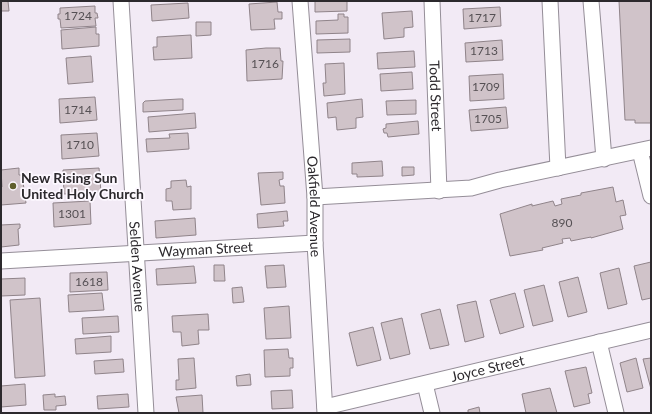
<svg xmlns="http://www.w3.org/2000/svg" width="652" height="414" font-family="Lato,sans-serif">
  <rect width="100%" height="100%" fill="#f2eaf5"/>
  <!-- building -->
  <g fill="#d0c3c9" stroke="#90848a">
    <polygon points="1,1 8,1 9,11 1,11"/>
    <polygon points="315,1 347,1 347,11 315,12"/>
    <polygon points="619,1 651,1 651,123 635,123 635,120 625,120"/>
    <polygon points="277,2 278,12 282,12 282,19 274,19 275,29 251,30 249,4"/>
    <polygon points="188,3 189,18 152,21 151,5"/>
    <polygon points="95,6 95,13 97,13 98,18 95,18 96,26 61,28 60,19 58,19 58,14 60,14 60,8"/>
    <polygon points="500,7 501,26 464,29 463,9"/>
    <polygon points="412,11 413,27 404,28 404,37 384,39 382,13"/>
    <polygon points="338,14 344,14 344,17 348,17 348,33 316,34 316,21 338,20"/>
    <polygon points="196,22 211,22 211,35 196,36"/>
    <polygon points="96,27 96,34 99,34 99,46 62,49 61,30"/>
    <polygon points="191,35 192,58 154,60 153,47 157,47 157,37"/>
    <polygon points="350,39 350,52 317,53 317,40"/>
    <polygon points="502,40 503,60 466,62 465,43"/>
    <polygon points="266,48 280,48 281,61 283,61 282,79 247,81 246,50"/>
    <polygon points="414,51 415,67 378,69 377,53"/>
    <polygon points="91,56 93,82 68,84 66,58"/>
    <polygon points="344,63 345,94 324,96 323,83 326,83 325,64"/>
    <polygon points="412,72 413,89 381,91 380,74"/>
    <polygon points="503,74 504,99 470,101 469,76"/>
    <polygon points="95,97 97,120 60,123 59,99"/>
    <polygon points="179,99 183,99 183,110 143,112 143,103 145,101"/>
    <polygon points="362,99 363,117 356,118 356,128 337,130 336,117 328,118 327,103"/>
    <polygon points="416,100 416,114 387,115 386,101"/>
    <polygon points="506,107 508,128 471,131 469,110"/>
    <polygon points="195,113 196,128 149,132 148,117"/>
    <polygon points="418,121 419,134 388,137 387,133 384,133 383,129 386,128 386,124"/>
    <polygon points="97,133 99,156 62,159 61,135"/>
    <polygon points="188,133 189,149 147,152 146,139 170,138 169,134"/>
    <polygon points="382,161 383,176 357,177 357,174 352,174 352,163"/>
    <polygon points="402,167 414,167 414,175 402,176"/>
    <polygon points="19,168 19,175 22,175 26,203 1,205 1,187 2,187 1,170"/>
    <polygon points="99,168 101,192 64,194 63,170"/>
    <polygon points="283,172 283,179 279,180 280,186 284,186 285,203 261,205 258,173"/>
    <polygon points="186,180 187,187 191,186 191,209 173,210 172,201 166,201 166,189 171,188 171,181"/>
    <polygon points="613,187 616,202 623,200 626,215 620,216 623,229 591,238 591,237 571,241 570,238 562,239 563,243 542,248 543,250 510,256 500,214 532,204 532,206 553,201 555,206 562,204 561,199 581,195 581,193"/>
    <polygon points="90,201 91,224 54,227 53,203"/>
    <polygon points="287,211 288,221 283,221 284,226 258,228 257,214"/>
    <polygon points="195,218 196,235 156,238 155,221"/>
    <polygon points="20,224 20,228 18,229 19,245 1,247 1,225"/>
    <polygon points="651,262 651,298 642,300 634,266"/>
    <polygon points="214,265 224,265 225,281 214,281"/>
    <polygon points="284,265 286,287 267,288 265,266"/>
    <polygon points="194,266 196,283 157,285 156,269"/>
    <polygon points="619,268 627,304 608,309 600,273"/>
    <polygon points="107,272 108,290 70,292 70,273"/>
    <polygon points="578,277 587,312 568,317 559,282"/>
    <polygon points="25,278 25,295 1,296 1,279"/>
    <polygon points="544,285 553,321 533,326 524,290"/>
    <polygon points="242,287 244,302 233,303 232,288"/>
    <polygon points="102,293 104,310 69,312 68,295"/>
    <polygon points="515,293 524,327 500,334 490,300"/>
    <polygon points="40,298 45,376 15,378 10,300"/>
    <polygon points="476,301 484,337 465,342 457,305"/>
    <polygon points="289,306 291,338 266,339 264,308"/>
    <polygon points="440,309 449,345 430,349 421,314"/>
    <polygon points="208,314 209,330 198,330 199,344 182,346 181,332 173,332 172,316"/>
    <polygon points="118,316 119,332 83,334 82,318"/>
    <polygon points="402,318 410,354 390,359 381,323"/>
    <polygon points="373,327 381,360 357,366 349,333"/>
    <polygon points="111,336 111,352 76,354 75,339"/>
    <polygon points="288,349 289,358 293,358 293,368 290,368 290,376 265,377 264,350"/>
    <polygon points="194,358 196,388 176,390 176,380 179,380 178,359"/>
    <polygon points="636,358 643,388 627,392 620,363"/>
    <polygon points="651,358 651,389 643,359"/>
    <polygon points="123,359 124,372 95,374 94,361"/>
    <polygon points="586,367 592,393 588,394 590,403 574,407 565,371"/>
    <polygon points="250,374 251,385 237,386 236,376"/>
    <polygon points="25,384 26,405 1,407 1,386"/>
    <polygon points="550,388 557,413 526,413 522,394"/>
    <polygon points="292,390 293,408 272,409 271,391"/>
    <polygon points="55,394 55,397 65,396 66,405 56,406 56,410 44,410 43,395"/>
    <polygon points="128,394 129,407 98,409 97,396"/>
    <polygon points="202,395 203,413 179,413 176,397"/>
    <polygon points="479,407 480,413 468,413 468,410"/>
  </g>
  <g fill="none" stroke-linecap="round" stroke-linejoin="round">
    <defs>
      <g id="street">
        <path id="s1" d="M121,1L146,413"/>
        <path id="s2" d="M300,1L315,197V243L325,413"/>
        <path id="s3" d="M432,1L439,191"/>
        <polyline points="550,1 558,168"/>
        <polyline points="591,1 604,159"/>
        <polyline points="640,151 651,196"/>
        <polyline points="315,197 471,188 500,180 651,148"/>
        <path id="s4" d="M1,261L315,243"/>
        <polyline points="599,342 616,413"/>
        <polyline points="425,384 432,413"/>
        <path id="s5" d="M325,407L651,330"/>
      </g>
    </defs>
    <!-- street casing -->
    <use href="#street" stroke="#958e98" stroke-width="17"/>
    <!-- street -->
    <use href="#street" stroke="#fff" stroke-width="15"/>
  </g>
  <!-- markers -->
  <circle fill="#605f2c" stroke="#fdf8ff" stroke-width="1.5" cx="13" cy="186" r="4"/>
  <g text-anchor="middle" stroke-width="3.5" stroke-linejoin="round" paint-order="stroke">
    <!-- number labels -->
    <g font-size="12" fill="#555054">
      <text x="78" y="20">1724</text>
      <text x="482" y="22">1717</text>
      <text x="484" y="55">1713</text>
      <text x="265" y="68">1716</text>
      <text x="486" y="91">1709</text>
      <text x="78" y="114">1714</text>
      <text x="488" y="123">1705</text>
      <text x="80" y="149">1710</text>
      <text x="72" y="218">1301</text>
      <text x="562" y="227">890</text>
      <text x="89" y="286">1618</text>
    </g>
    <!-- street labels -->
    <g font-size="14" fill="#2c292d" stroke="#fdf8ff">
      <text dy="5" stroke="none"><textPath href="#s3" startOffset="95">Todd Street</textPath></text>
      <text dy="5" stroke="none"><textPath href="#s2" startOffset="206">Oakfield Avenue</textPath></text>
      <text dy="5" stroke="none"><textPath href="#s4" startOffset="205">Wayman Street</textPath></text>
      <text dy="5" stroke="none"><textPath href="#s1" startOffset="266">Selden Avenue</textPath></text>
      <text dy="5" stroke="none"><textPath href="#s5" startOffset="167">Joyce Street</textPath></text>
    </g>
    <!-- poi labels -->
    <g font-size="14" font-weight="bold" fill="#2c292d" stroke="#fdf8ff" text-anchor="start">
      <text x="21" y="183">New Rising Sun<tspan x="21" dy="16">United Holy Church</tspan></text>
    </g>
  </g>
  <!-- border -->
  <rect width="652" height="414" fill="none" stroke="#2c292d" stroke-width="4"/>
</svg>
